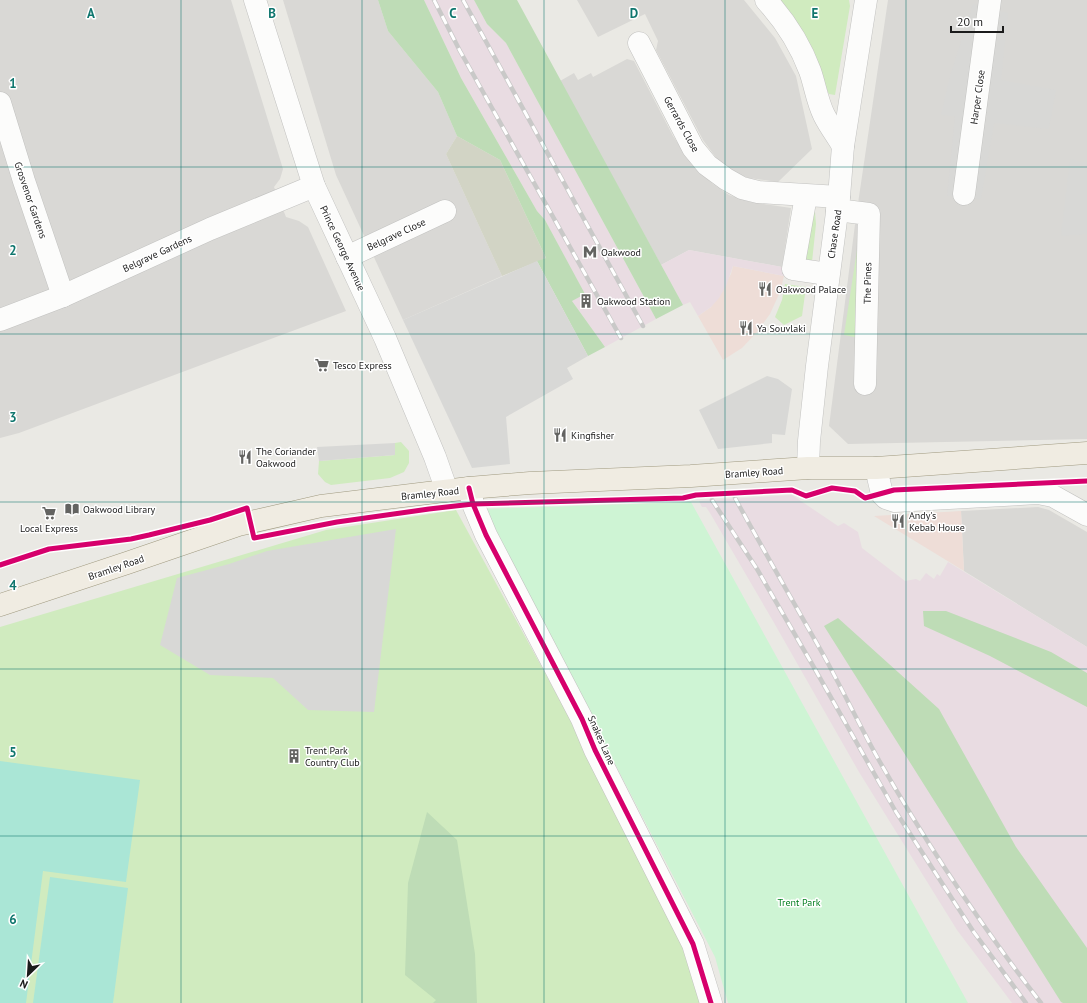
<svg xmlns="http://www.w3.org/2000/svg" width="1087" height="1003" font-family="'PT Sans',sans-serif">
  <rect width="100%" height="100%" fill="#eae9e4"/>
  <!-- residential -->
  <g fill="#d9d8d5">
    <polygon points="0,0 231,0 283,169 280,179 274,187 286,217 299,221 308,227 346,311 19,433 0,438"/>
    <polygon points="283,0 378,0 388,31 438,92 457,136 446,154 502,276 403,320 336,175"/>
    <polygon points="577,0 744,0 775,38 796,76 812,149 778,182 749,178 733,172 717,159 703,140 656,50 658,41 645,14 598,37"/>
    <polygon points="888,0 1087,0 1087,439 848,444 829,426 856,217"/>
    <polygon points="627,59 634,61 673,136 693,166 713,184 729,195 750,202 791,208 782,267 689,250 661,265 560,81 574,73 578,80 591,73 593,77"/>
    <polygon points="1038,507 1049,510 1087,532 1087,647 964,571 961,511"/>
  </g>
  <!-- commercial -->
  <g fill="#eeddd7">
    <polygon points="733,266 784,276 780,292 770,314 757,332 742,348 723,360 698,316 711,307 731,274"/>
    <polygon points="961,511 964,571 874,516"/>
  </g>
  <!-- industrial -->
  <g fill="#e9dce2">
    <polygon points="424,0 474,0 487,24 506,43 656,319 605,347 572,301 584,293 545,220 537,211 461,78"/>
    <polygon points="689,250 782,267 784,276 733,266 726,286 719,298 711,307 698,316 690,302 683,305 661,265"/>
    <polygon points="792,495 838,526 844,523 858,532 862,548 905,581 916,579 920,581 926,573 934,579 937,574 940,576 948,562 1087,647 1087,1003 1012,1003 957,930 859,772 773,621 710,513 706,507 702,507 699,501"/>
  </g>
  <!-- construction -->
  <polygon fill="#d2d4c5" points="457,136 500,160 546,258 502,276 446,154"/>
  <!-- grass -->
  <g fill="#d0ebbf">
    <polygon points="779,0 849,0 850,6 835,95 829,94"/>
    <polygon points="811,212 815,212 816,224 812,262 805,261"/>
    <polygon points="860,230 859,338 844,335"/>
    <polygon points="785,284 806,287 802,316 784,325 775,317 782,300"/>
    <polygon points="401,442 409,451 409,463 404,472 390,478 331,485 325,482 318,474 319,461 395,455 395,443"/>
    <polygon points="456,510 693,944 700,1003 0,1003 0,627 326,530"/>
  </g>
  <!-- forest -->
  <g fill="#bedcb6">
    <polygon points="378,0 424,0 461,78 537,211 545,220 585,294 572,301 605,347 588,356 537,261 546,258 500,160 457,136 438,92 388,31"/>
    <polygon points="474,0 517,0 683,305 656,319 506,43 487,24"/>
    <polygon points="923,611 946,611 1051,652 1087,673 1087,707 990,656 924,626"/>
    <polygon points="838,618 939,709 1016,847 1087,948 1087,1003 1063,1003 1061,1002 824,626"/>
    <polygon points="427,812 457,840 475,954 477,1003 433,1003 436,1000 405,975 408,883"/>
  </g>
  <!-- park -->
  <polygon fill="#cef4d4" points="691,502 968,1003 728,1003 715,957 483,509"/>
  <!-- pitch -->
  <g fill="#aae6d6">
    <polygon points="0,761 140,780 126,882 43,871 26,1003 0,1003"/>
    <polygon points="50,877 128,888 113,1003 33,1003"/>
  </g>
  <!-- parking -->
  <g fill="#d8d8d6">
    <polygon points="973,4 1008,13 1001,80 1056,90 1049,129 994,123 981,199 947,196 955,116 941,115 950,76"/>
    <polygon points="1070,159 1087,163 1087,234 1061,236"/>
    <polygon points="537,261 588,356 567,368 573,379 506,417 510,464 472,468 403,320"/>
    <polygon points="767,376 778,379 792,389 785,435 772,434 772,443 718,449 699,410"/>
    <polygon points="395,443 395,455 319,461 317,447"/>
    <polygon points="396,529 374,712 308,710 273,678 210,675 160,645 177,578 229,564 267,551"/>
  </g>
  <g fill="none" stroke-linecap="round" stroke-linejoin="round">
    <defs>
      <g id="minor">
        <polyline points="255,0 314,186 385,338 435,457 447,491"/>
        <path d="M766,0C785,21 800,44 810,71C815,85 817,101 824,115C829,125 837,136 843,146"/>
        <polyline points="639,43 693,148 707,165 726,179 742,188 758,192 839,197"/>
        <polyline points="0,103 24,181 63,296"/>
        <polyline points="964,194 990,0"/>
        <polyline points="806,196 793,269 828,274"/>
        <polyline points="837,210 869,214 865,384"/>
        <polyline points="347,257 445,211"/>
        <polyline points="0,320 63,296 210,229 314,186"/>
        <polyline points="808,468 809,441 817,366 839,197 843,146 866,0"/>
        <polyline points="876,468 882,494 886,498 895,501 1038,493 1053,496 1087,515"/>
        <polyline points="469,488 473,504 486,535 582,719 595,750 693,944 711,1003"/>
      </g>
      <polyline id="major" points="0,605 127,563 238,525 321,506 469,488 530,483 691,476 808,468 876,468 1087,453"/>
    </defs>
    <!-- minor casing -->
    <use href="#minor" stroke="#c2c2c0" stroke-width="23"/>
    <!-- major casing -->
    <use href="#major" stroke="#a09a80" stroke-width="23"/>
    <!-- minor -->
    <use href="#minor" stroke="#fcfcfb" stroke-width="22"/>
    <!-- major -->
    <use href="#major" stroke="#f0ece2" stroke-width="22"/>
    <defs>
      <g id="rail">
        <polyline points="434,0 460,51 621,338"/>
        <polyline points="463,0 643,326"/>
        <path d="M735,498C764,551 794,603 824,656C842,689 858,722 876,755C925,842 980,924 1041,1003"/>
        <polyline points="712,500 757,569 812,664 896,812 973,931 1026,1003"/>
      </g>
    </defs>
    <!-- rail casing -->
    <use href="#rail" stroke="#c9c9c8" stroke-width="4.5"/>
    <!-- rail -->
    <use href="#rail" stroke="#fff" stroke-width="3" stroke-dasharray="9" stroke-linecap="butt"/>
    <defs>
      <g id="cycleway">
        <polyline points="469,488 473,504 486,535 582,719 595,750 693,944 711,1003"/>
        <polyline points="0,565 49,549 131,539 149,535 210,520 247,508 254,538 337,522 429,509 473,504 683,498 696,495 792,490 806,496 832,488 855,491 865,498 894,490 1087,481"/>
      </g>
    </defs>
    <!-- cycleway casing -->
    <use href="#cycleway" stroke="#fff" stroke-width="8"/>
    <!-- cycleway -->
    <use href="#cycleway" stroke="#d6006c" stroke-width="5"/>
  </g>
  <!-- grid -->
  <path fill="none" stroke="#0f766e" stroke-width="1" stroke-opacity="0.55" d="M181,0V1003M362,0V1003M544,0V1003M725,0V1003M906,0V1003M0,167H1087M0,334H1087M0,502H1087M0,669H1087M0,836H1087"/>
  <!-- icons -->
  <defs>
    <symbol id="metro-bare" viewBox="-9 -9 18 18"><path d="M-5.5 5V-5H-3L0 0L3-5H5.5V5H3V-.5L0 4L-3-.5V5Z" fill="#636361" stroke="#fff" stroke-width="2.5" paint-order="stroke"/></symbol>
    <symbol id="restaurant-bare" viewBox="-9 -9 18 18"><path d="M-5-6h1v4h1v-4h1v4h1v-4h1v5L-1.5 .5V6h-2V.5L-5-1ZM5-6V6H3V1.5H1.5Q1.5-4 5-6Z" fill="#636361" stroke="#fff" stroke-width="2.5" paint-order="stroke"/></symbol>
    <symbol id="building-bare" viewBox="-9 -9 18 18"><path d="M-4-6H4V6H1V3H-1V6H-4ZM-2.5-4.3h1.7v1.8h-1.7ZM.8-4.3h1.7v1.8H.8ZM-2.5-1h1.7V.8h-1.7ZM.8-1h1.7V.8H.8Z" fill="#636361" stroke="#fff" stroke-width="2.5" paint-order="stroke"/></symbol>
    <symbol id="supermarket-bare" viewBox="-9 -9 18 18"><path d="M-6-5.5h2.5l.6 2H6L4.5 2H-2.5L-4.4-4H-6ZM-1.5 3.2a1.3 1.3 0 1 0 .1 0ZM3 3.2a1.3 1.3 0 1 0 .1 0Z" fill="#636361" stroke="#fff" stroke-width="2.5" paint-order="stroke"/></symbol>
    <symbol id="library-bare" viewBox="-9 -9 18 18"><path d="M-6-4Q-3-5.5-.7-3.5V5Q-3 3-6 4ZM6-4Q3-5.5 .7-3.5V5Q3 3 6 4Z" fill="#636361" stroke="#fff" stroke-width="2.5" paint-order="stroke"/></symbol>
  </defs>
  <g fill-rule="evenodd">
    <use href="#metro-bare" x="580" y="242" width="20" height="20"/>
    <use href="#restaurant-bare" x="755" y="279" width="20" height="20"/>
    <use href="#building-bare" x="576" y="291" width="20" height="20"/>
    <use href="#restaurant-bare" x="736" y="318" width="20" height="20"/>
    <use href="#supermarket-bare" x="312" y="355" width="20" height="20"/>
    <use href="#restaurant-bare" x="550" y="425" width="20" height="20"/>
    <use href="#restaurant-bare" x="235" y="447" width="20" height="20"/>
    <use href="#library-bare" x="62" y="499" width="20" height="20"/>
    <use href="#supermarket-bare" x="39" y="503" width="20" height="20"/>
    <use href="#restaurant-bare" x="888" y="511" width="20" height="20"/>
    <use href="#building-bare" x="284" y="746" width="20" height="20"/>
  </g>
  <g text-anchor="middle" stroke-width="3" stroke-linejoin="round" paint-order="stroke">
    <!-- street labels -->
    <g font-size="10" fill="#1b1b1b" stroke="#fff">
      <text transform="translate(977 97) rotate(-82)" y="4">Harper Close</text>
      <text transform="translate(682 124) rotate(61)" y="4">Gerrards Close</text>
      <text transform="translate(31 200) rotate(71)" y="4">Grosvenor Gardens</text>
      <text transform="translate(396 234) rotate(-25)" y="4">Belgrave Close</text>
      <text transform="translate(834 234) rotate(-82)" y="4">Chase Road</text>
      <text transform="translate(343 248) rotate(65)" y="4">Prince George Avenue</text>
      <text transform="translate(157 253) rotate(-25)" y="4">Belgrave Gardens</text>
      <text transform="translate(867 283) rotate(-89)" y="4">The Pines</text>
      <text transform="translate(754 472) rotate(-4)" y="4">Bramley Road</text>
      <text transform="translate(430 493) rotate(-6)" y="4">Bramley Road</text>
      <text transform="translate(116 567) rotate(-19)" y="4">Bramley Road</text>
      <text transform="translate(602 740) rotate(66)" y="4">Snakes Lane</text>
    </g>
    <!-- poi labels -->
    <g font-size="10" fill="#1b1b1b" stroke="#fff" text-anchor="start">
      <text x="601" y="256">Oakwood</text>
      <text x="776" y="293">Oakwood Palace</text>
      <text x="597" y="305">Oakwood Station</text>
      <text x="757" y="332">Ya Souvlaki</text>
      <text x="333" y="369">Tesco Express</text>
      <text x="571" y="439">Kingfisher</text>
      <text x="256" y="455">The Coriander<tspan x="256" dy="12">Oakwood</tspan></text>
      <text x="83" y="513">Oakwood Library</text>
      <text x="909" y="519">Andy's<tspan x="909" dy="12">Kebab House</tspan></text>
      <text x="49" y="532" text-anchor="middle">Local Express</text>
      <text x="305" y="754">Trent Park<tspan x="305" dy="12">Country Club</tspan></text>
    </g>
    <!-- park labels -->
    <g font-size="10" fill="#037f20" stroke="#fff">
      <text x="799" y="906">Trent Park</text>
    </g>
  </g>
  <g font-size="13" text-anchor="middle" font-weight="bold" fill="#0f766e" stroke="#fff" stroke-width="3" stroke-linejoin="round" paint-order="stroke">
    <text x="91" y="18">A</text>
    <text x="272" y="18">B</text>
    <text x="453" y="18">C</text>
    <text x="634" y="18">D</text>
    <text x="815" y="18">E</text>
    <text x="13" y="88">1</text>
    <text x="13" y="255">2</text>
    <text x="13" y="422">3</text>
    <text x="13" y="590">4</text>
    <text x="13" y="757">5</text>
    <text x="13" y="924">6</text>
  </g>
  <!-- north arrow -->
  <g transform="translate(28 975) rotate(205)" stroke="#ffffff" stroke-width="3" paint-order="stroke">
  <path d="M0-3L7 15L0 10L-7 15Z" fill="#1b1b1b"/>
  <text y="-6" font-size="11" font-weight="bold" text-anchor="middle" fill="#1b1b1b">N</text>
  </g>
  <!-- scale -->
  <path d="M951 26v6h52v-6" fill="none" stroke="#1b1b1b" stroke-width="2"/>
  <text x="957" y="26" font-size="12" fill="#1b1b1b" stroke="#ffffff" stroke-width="3" paint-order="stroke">20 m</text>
</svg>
